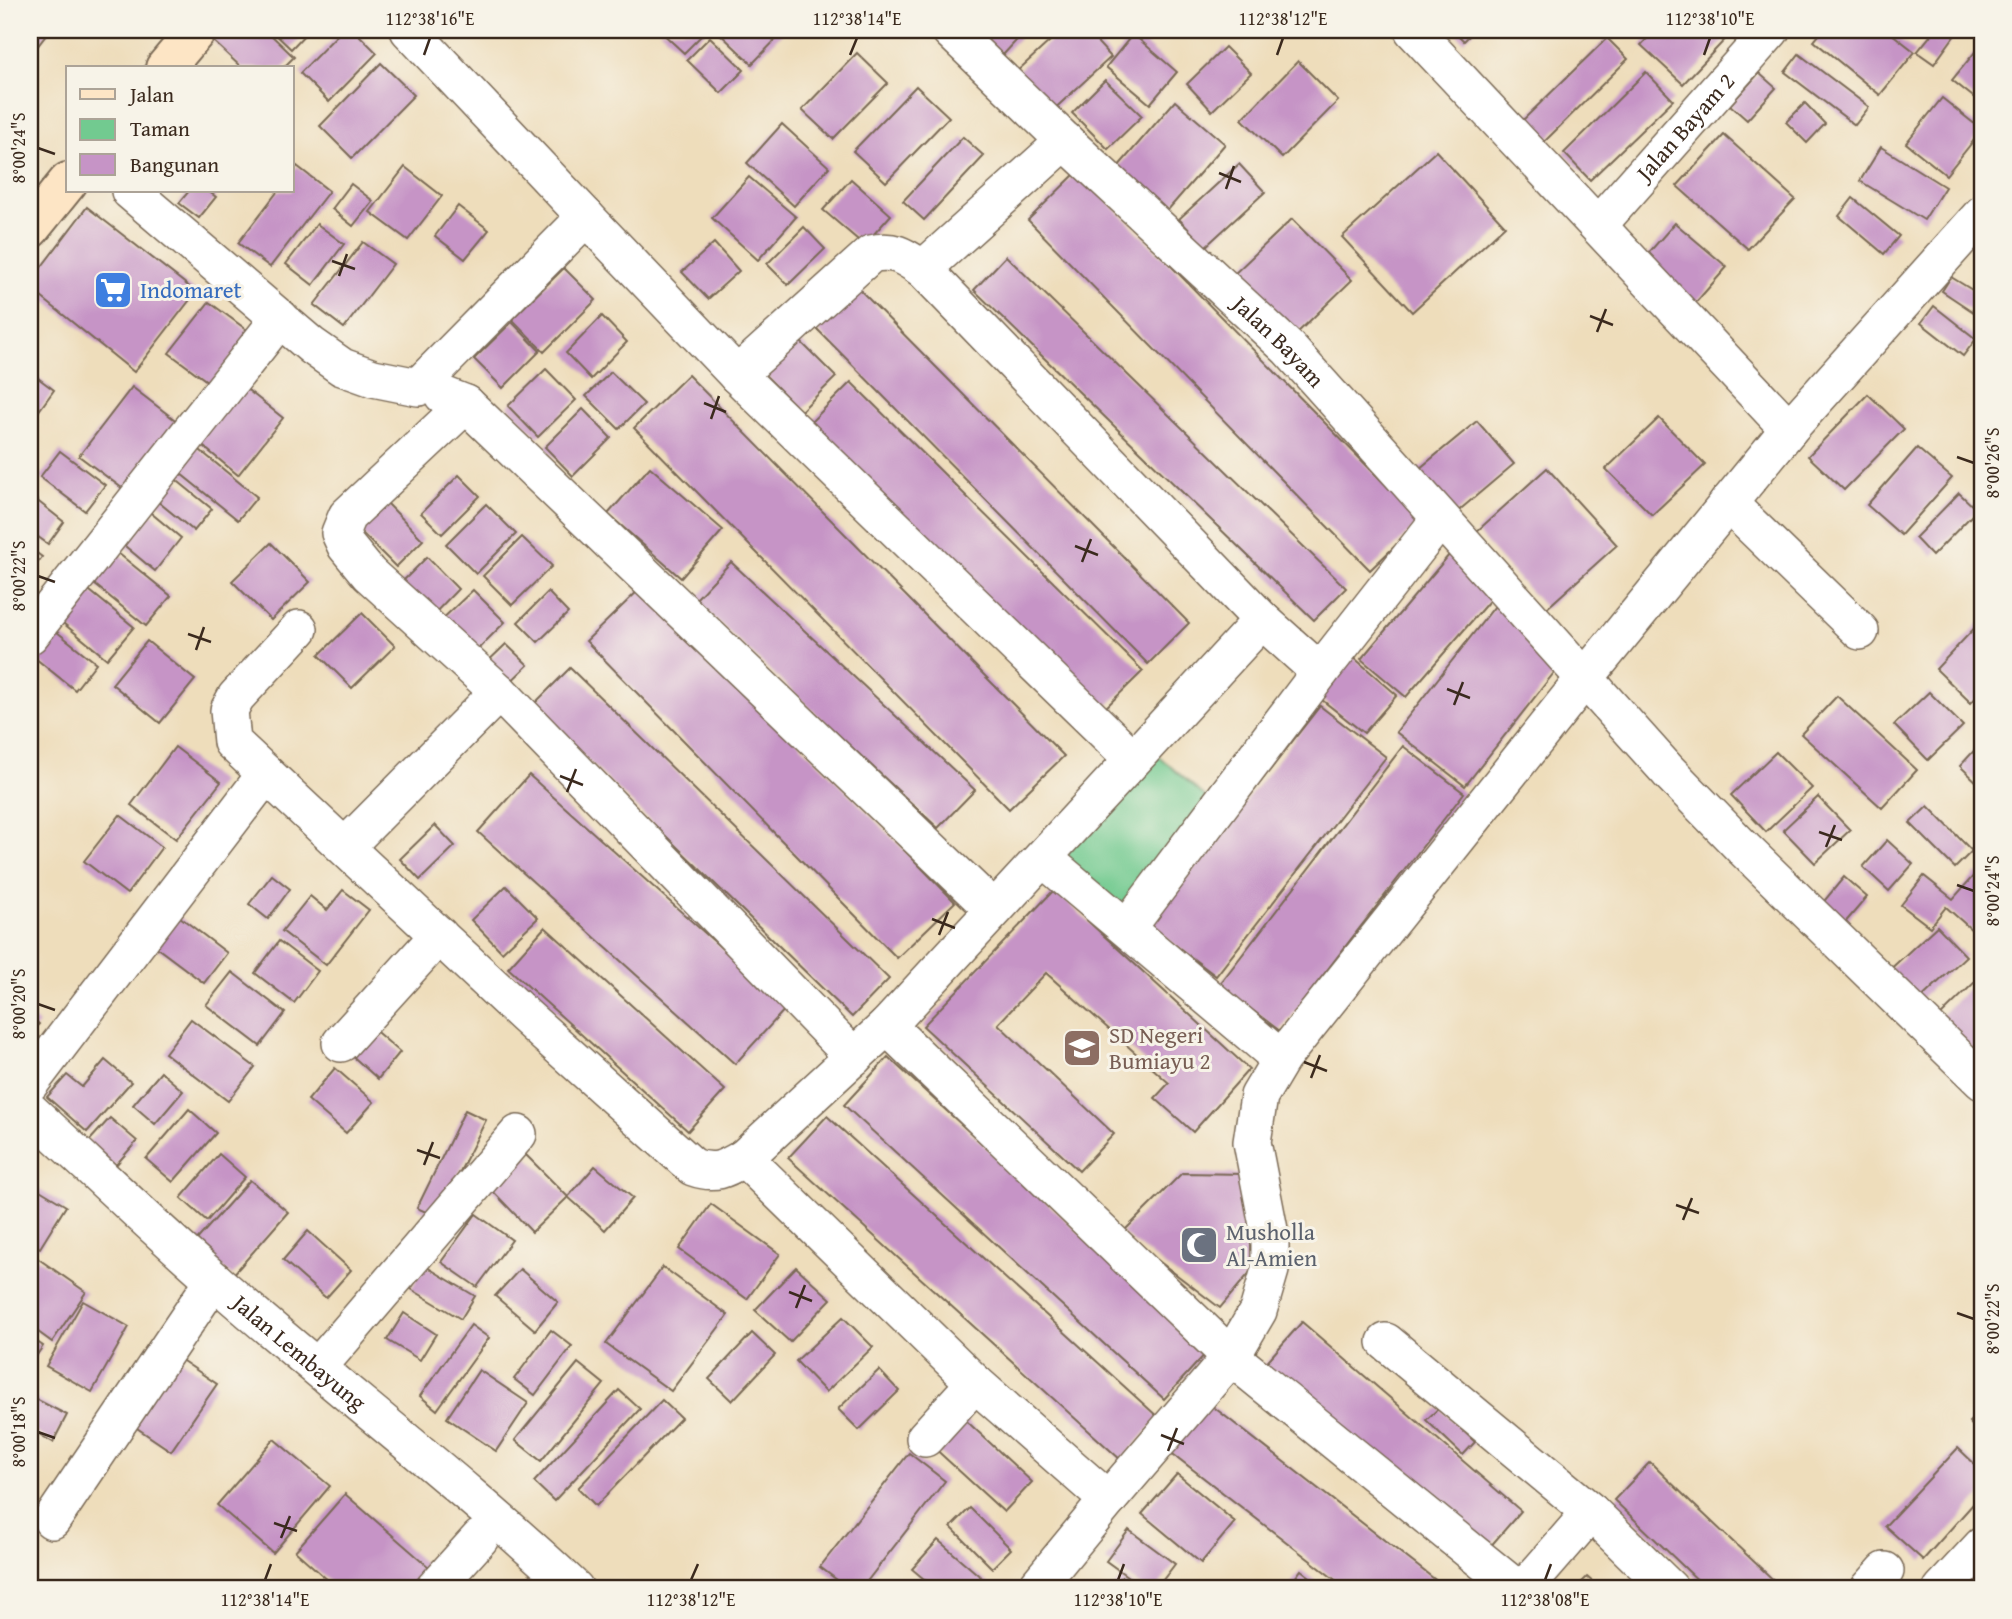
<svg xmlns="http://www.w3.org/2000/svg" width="2012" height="1619" font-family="'Gentium Book Plus',serif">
  <rect width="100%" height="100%" fill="#f7f3e8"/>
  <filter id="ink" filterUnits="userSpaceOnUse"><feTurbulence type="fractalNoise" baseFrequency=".0143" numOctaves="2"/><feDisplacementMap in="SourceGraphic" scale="14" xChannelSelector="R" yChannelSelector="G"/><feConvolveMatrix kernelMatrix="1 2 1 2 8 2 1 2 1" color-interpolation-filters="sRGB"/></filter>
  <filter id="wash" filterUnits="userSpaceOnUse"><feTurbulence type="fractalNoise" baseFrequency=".00686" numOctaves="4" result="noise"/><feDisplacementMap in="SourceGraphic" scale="28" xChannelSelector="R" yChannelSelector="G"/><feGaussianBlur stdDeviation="1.57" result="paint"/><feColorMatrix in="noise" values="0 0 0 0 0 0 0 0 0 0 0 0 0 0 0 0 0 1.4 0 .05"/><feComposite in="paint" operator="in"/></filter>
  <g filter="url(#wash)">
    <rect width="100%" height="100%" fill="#edb"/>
    <!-- green -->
    <polygon fill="#72ca90" stroke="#567a57" stroke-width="2" points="1155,753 1209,800 1126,912 1060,857"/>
    <g id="blocks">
      <!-- building -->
      <g fill="#c694c6">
        <polygon points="30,30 50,30 30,56"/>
        <polygon points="224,30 266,30 294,57 283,68 242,68 213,41"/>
        <polygon points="271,30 309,30 291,49"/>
        <polygon points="342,30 354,30 377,53 329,102 300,73"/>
        <polygon points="659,30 707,30 684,53"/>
        <polygon points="716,30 785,30 752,64"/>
        <polygon points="974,30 1026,30 1003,55"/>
        <polygon points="1062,30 1086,30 1111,57 1050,113 1014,74"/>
        <polygon points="1453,30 1475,30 1464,41"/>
        <polygon points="1655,30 1734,30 1683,84 1641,45"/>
        <polygon points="1823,30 1887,30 1915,52 1880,95 1814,41"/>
        <polygon points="1935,30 1949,30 1955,35 1934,64 1917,52"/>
        <polygon points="1133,34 1177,72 1150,104 1106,67"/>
        <polygon points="710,37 744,70 721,93 687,60"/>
        <polygon points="1607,38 1628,59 1544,142 1523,120"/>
        <polygon points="1225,47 1251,73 1212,111 1187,84"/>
        <polygon points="1975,52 1982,58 1982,104 1952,80"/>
        <polygon points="857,53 888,83 833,139 802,110"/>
        <polygon points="1799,54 1869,107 1855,125 1785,72"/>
        <polygon points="1298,61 1338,101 1282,158 1242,119"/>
        <polygon points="381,63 414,95 352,158 320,126"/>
        <polygon points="1646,72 1673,100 1590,180 1564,153"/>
        <polygon points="1759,73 1776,88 1747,120 1730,105"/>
        <polygon points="1105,80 1142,116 1108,149 1072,113"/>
        <polygon points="916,86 949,117 886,182 853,151"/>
        <polygon points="1942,98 1982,130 1946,175 1906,143"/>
        <polygon points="1175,101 1225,144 1167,211 1117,168"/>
        <polygon points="1805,103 1825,124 1807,143 1786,122"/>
        <polygon points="782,124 829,167 794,206 747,163"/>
        <polygon points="1724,135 1795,199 1748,249 1677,186"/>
        <polygon points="963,137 984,156 924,220 903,201"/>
        <polygon points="1881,147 1945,187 1924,220 1860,181"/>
        <polygon points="1436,151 1505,226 1412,312 1342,237"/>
        <polygon points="1239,164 1265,192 1205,247 1179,219"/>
        <polygon points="297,166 329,191 270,267 238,243 278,191 292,191 292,173"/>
        <polygon points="405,167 442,196 408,240 370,212"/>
        <polygon points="1078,171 1421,521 1370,570 1028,220"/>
        <polygon points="749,177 796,217 758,260 712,218"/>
        <polygon points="851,179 891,215 864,245 823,210"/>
        <polygon points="351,184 373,201 353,226 332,209"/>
        <polygon points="189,191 208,191 216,197 199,218 179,203"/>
        <polygon points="1853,198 1899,236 1884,254 1839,216"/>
        <polygon points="458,206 489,230 465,259 435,236"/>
        <polygon points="87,207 196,292 134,372 30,288 30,282"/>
        <polygon points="1292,219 1352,280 1292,338 1232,276"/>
        <polygon points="1675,223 1727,267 1690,309 1638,265"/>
        <polygon points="317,224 344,244 313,285 286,264"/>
        <polygon points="804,227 825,249 788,285 767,264"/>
        <polygon points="363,242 393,264 344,328 314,305"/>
        <polygon points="714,243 739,271 708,299 682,272"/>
        <polygon points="1006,256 1346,588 1314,620 974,290"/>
        <polygon points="564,268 596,300 544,352 512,319"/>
        <polygon points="1951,277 1982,296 1981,317 1942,291"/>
        <polygon points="857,287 1189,623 1148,664 815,327"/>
        <polygon points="209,302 251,333 211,384 169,353"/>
        <polygon points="1934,306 1976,339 1963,356 1921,323"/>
        <polygon points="602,316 627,342 591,379 566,353"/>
        <polygon points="512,322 540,351 503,388 474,359"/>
        <polygon points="795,336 836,377 801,411 760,370"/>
        <polygon points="546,369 576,400 538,437 508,406"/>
        <polygon points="30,372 54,390 30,423"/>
        <polygon points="611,372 644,404 619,429 586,396"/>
        <polygon points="688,375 1064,756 1009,809 634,428"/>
        <polygon points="851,382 1143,671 1097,716 806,427"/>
        <polygon points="239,383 283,418 238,475 193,438"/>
        <polygon points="132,387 183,426 130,494 79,456"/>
        <polygon points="1868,394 1904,429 1844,490 1808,456"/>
        <polygon points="583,409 611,438 573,476 545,447"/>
        <polygon points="1659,418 1705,465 1652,515 1606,469"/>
        <polygon points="1477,421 1514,464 1450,518 1413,474"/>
        <polygon points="190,442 257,497 238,520 170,465"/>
        <polygon points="1917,448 1952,478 1901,535 1867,505"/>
        <polygon points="60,451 105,485 85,511 40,477"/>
        <polygon points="650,467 723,530 681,578 608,514"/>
        <polygon points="1547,468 1617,545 1546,609 1476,532"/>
        <polygon points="459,475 480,496 442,534 421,513"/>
        <polygon points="174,478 212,509 194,531 156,500"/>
        <polygon points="1959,493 1977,510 1932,556 1915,538"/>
        <polygon points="30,495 64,522 48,544 30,531"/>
        <polygon points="386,502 423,540 396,567 358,529"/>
        <polygon points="139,503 181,538 155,571 113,536"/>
        <polygon points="486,504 516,534 476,574 446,544"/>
        <polygon points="522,537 552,566 512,605 483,576"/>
        <polygon points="271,543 310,582 271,620 232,581"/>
        <polygon points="108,545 171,596 146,626 83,575"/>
        <polygon points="30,548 42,557 30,573"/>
        <polygon points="1449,555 1495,594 1406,697 1361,659"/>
        <polygon points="427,557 458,589 430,618 398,586"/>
        <polygon points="731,562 975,790 938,828 695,600"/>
        <polygon points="79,582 134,627 107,659 52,614"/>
        <polygon points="644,585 955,902 897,958 586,641"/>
        <polygon points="473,590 505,622 469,658 436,625"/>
        <polygon points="548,592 568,613 538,642 518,622"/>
        <polygon points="1495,606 1564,660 1465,786 1396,732"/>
        <polygon points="362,613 395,646 352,688 319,655"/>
        <polygon points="1982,620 1982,691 1971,703 1936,669"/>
        <polygon points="52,628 96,663 75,690 30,654"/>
        <polygon points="147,641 195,680 160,723 112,684"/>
        <polygon points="506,644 528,665 501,691 480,669"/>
        <polygon points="1352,656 1397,695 1364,733 1317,696"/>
        <polygon points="570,668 889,979 852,1017 532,706"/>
        <polygon points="1929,692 1963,726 1928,760 1894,725"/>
        <polygon points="1837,696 1917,770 1882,808 1801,734"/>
        <polygon points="1320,706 1386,757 1216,976 1149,925"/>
        <polygon points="1982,742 1982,783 1980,785 1960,766"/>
        <polygon points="1403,746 1464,793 1280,1031 1219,985"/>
        <polygon points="175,747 221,782 176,839 131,805"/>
        <polygon points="1776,752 1812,788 1766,832 1731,795"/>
        <polygon points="529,775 787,1007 735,1064 478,832"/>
        <polygon points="1818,797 1850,830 1815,863 1783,830"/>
        <polygon points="1928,806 1972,851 1955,868 1910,823"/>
        <polygon points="120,815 162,847 127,894 84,861"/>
        <polygon points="435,825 455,846 420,880 400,859"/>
        <polygon points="1887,840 1913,864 1889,891 1863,867"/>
        <polygon points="1976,873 1982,879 1982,939 1946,907 1930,927 1901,905 1924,876 1953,899"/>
        <polygon points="272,875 290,889 268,919 249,904"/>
        <polygon points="1844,877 1867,897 1843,925 1820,906"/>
        <polygon points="506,886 538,918 502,952 471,920"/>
        <polygon points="343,890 369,910 326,965 282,931 310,896 327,910"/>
        <polygon points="1054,890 1249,1069 1193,1132 1155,1098 1169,1083 1046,973 998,1024 1114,1134 1079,1171 923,1026"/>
        <polygon points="180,917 227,953 204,983 156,947"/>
        <polygon points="1937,926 1966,956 1915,1004 1886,973"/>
        <polygon points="545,927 725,1090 688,1131 508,968"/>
        <polygon points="279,941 318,971 294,1003 255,973"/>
        <polygon points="232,972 285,1013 260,1046 206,1005"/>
        <polygon points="1982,975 1982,1040 1971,1051 1939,1017"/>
        <polygon points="30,1016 39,1024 30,1034"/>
        <polygon points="191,1019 255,1067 228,1101 165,1053"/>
        <polygon points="371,1027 400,1052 378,1079 348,1052"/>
        <polygon points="888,1057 1208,1351 1164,1399 844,1105"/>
        <polygon points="105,1060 131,1082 87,1132 47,1097 67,1075 82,1087"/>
        <polygon points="335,1068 374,1102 346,1133 308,1100"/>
        <polygon points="161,1072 183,1091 155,1124 133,1105"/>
        <polygon points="189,1109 216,1133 173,1182 146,1159"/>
        <polygon points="465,1110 486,1120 437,1217 417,1208"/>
        <polygon points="827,1116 1159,1418 1121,1460 788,1158"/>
        <polygon points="110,1118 137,1141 108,1174 81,1150"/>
        <polygon points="520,1149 568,1197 532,1232 486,1184"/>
        <polygon points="219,1154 245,1177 207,1221 181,1198"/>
        <polygon points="595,1166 633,1198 605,1230 568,1197"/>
        <polygon points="1182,1173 1246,1174 1262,1258 1220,1308 1122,1233"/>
        <polygon points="250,1180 288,1212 232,1276 194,1243"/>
        <polygon points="38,1189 66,1206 40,1248 30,1242 30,1202"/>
        <polygon points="711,1204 780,1254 747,1299 679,1249"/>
        <polygon points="476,1214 512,1240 477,1287 441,1262"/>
        <polygon points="308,1231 351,1270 326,1298 283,1260"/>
        <polygon points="30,1253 86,1292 52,1342 30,1326"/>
        <polygon points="425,1266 475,1296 461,1319 411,1289"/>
        <polygon points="663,1267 728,1315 671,1391 606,1344"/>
        <polygon points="796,1267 831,1299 790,1342 755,1310"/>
        <polygon points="520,1269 558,1302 535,1330 495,1296"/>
        <polygon points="83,1301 129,1327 92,1392 46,1366"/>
        <polygon points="404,1313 436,1334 420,1360 387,1340"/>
        <polygon points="843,1317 873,1347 826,1392 796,1361"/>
        <polygon points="1302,1322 1521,1511 1482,1556 1263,1366"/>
        <polygon points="471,1325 489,1338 437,1410 420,1396"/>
        <polygon points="551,1330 572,1346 535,1395 514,1379"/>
        <polygon points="752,1333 775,1355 732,1401 709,1379"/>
        <polygon points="30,1337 43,1346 30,1365"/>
        <polygon points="177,1357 217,1384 171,1451 131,1424"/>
        <polygon points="578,1363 604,1384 541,1461 515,1440"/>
        <polygon points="479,1370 528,1403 496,1451 447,1418"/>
        <polygon points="879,1370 899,1391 859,1430 838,1409"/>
        <polygon points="619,1390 640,1409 554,1501 534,1482"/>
        <polygon points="30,1396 67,1415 53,1442 30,1429"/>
        <polygon points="662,1400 681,1418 596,1506 578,1488"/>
        <polygon points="1207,1402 1447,1589 1347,1589 1169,1451"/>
        <polygon points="1439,1408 1475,1442 1463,1455 1426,1420"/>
        <polygon points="1982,1410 1982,1436 1969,1422"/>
        <polygon points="959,1414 1032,1482 1004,1512 931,1445"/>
        <polygon points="274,1439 330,1486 273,1553 217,1505"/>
        <polygon points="1958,1448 1982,1471 1982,1494 1923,1560 1885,1526"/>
        <polygon points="909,1453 945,1481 861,1589 849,1589 820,1567"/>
        <polygon points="1650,1462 1693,1504 1783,1589 1707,1589 1614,1500"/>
        <polygon points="1177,1474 1235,1522 1201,1563 1142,1514"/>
        <polygon points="345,1494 437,1574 424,1589 338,1589 295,1551"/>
        <polygon points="970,1508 1011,1549 992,1568 951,1527"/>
        <polygon points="1129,1530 1175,1564 1156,1589 1145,1589 1106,1561"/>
        <polygon points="938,1540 990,1585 986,1589 936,1589 912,1569"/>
        <polygon points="1982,1566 1982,1589 1962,1589"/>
        <polygon points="1301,1570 1326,1589 1287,1589"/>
        <polygon points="1122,1577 1138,1589 1113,1589"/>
        <polygon points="1587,1577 1601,1589 1575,1589"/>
      </g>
    </g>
  </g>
  <g filter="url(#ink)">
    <use href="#blocks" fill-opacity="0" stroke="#7a6955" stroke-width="2"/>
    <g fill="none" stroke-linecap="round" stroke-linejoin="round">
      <defs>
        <g id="minor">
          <polyline points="409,30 586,217"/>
          <path id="s1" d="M950,30L1065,141L1288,348L1668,771L1744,849L1982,1081"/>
          <polyline points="1413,30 1789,429"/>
          <polyline points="130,191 312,346 342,367 373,378 418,387 586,217 737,375 1133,759"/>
          <path id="s2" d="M1599,224L1771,30"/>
          <polyline points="923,269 1065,141"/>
          <path d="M737,375L871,254C894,248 905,257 923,269L1262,620L1320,672"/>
          <polyline points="443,395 466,404 993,909"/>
          <polyline points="466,404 347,516 340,533 346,546 369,574 499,692 854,1057"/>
          <polyline points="1728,503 1860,631"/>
          <path d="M299,629L236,697L229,710L232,742L526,1017L693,1167C715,1175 725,1169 744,1158"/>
          <polyline points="30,635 280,318"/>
          <polyline points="345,847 499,692"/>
          <polyline points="1043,858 1281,1059"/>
          <polyline points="1127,928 1320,672 1440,519"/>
          <polyline points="887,1026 1231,1357 1517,1589"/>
          <polyline points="341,1043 439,935"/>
          <polyline points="30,1083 266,774"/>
          <path id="s3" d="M30,1111C91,1167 151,1225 213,1279C332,1384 459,1480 575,1589"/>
          <polyline points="1386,1342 1591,1512 1670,1589"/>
          <polyline points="318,1367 518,1134"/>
          <polyline points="925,1438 975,1383"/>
          <polyline points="1108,1500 975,1383 744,1158 887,1026 1262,620"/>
          <polyline points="52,1520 214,1280"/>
          <polyline points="434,1589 480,1538"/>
          <polyline points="1035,1589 1108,1500 1231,1357 1258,1311 1270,1270 1270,1235 1252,1142 1259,1096 1281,1059 1585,678 1789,429 1982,214"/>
          <polyline points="1524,1589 1591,1512"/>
          <polyline points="1869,1589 1885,1571"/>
          <polyline points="1942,1589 1982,1546"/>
        </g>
        <g id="secondary">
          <polyline points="165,68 197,30"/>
          <polyline points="30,229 68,182"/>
        </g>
      </defs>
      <!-- minor casing -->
      <use href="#minor" stroke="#7a6955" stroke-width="40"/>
      <!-- secondary casing -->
      <use href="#secondary" stroke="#7a6955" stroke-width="42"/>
      <!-- minor -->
      <use href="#minor" stroke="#fff" stroke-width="37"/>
      <!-- secondary -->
      <use href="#secondary" stroke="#fde5c5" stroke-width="38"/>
    </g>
  </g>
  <!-- ticks -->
  <path fill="none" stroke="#3b2a1e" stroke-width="2.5" d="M424,55L430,38M850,55L857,38M1277,55L1283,38M1704,55L1710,38M38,148L55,154M1219,173L1241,182M1226,189L1234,166M332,261L355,269M339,276L347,254M1590,316L1613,325M1597,332L1606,309M704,403L726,412M711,419L719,396M1957,457L1974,463M1075,546L1098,555M1082,562L1091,539M38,576L55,582M188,634L211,642M196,650L204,627M1447,689L1470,698M1454,705L1463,682M560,776L583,785M567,792L576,769M1819,832L1842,840M1826,847L1835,825M1957,885L1974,891M932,919L955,928M939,935L948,912M38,1004L55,1010M1304,1062L1327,1071M1311,1078L1320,1055M417,1150L440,1158M424,1165L433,1142M1676,1205L1699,1213M1683,1220L1692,1198M789,1292L812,1301M796,1308L805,1285M1957,1313L1974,1319M38,1432L55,1438M1161,1435L1184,1444M1168,1451L1177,1428M274,1523L297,1531M281,1538L290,1516M265,1580L271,1564M691,1580L698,1564M1118,1580L1124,1564M1545,1580L1551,1564"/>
  <!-- icons -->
  <defs>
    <symbol id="supermarket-square" viewBox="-11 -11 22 22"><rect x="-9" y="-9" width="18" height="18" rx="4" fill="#3f7fe0" stroke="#f7f3e8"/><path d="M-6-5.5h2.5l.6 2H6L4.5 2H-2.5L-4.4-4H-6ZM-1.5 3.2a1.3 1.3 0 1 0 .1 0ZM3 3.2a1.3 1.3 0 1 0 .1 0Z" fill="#fff"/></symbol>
    <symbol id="school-square" viewBox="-11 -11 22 22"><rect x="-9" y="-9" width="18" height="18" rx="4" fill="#8d6e63" stroke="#f7f3e8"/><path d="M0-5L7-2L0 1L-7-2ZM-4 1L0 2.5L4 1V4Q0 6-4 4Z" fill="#fff"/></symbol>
    <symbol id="mosque-square" viewBox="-11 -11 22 22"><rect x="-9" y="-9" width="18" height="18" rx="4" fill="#6b7280" stroke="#f7f3e8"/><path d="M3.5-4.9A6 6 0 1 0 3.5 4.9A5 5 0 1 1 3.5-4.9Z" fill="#fff"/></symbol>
  </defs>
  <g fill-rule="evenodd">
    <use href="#supermarket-square" x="91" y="268" width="44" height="44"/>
    <use href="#school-square" x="1060" y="1026" width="44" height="44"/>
    <use href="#mosque-square" x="1177" y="1223" width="44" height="44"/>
  </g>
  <g text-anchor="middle" stroke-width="6" stroke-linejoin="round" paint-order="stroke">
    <!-- street labels -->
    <g font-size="23" fill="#3b2a1e" stroke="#f7f3e8">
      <text dy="8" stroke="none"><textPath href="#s2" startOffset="130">Jalan Bayam 2</textPath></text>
      <text dy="8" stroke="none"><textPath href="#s1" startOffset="453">Jalan Bayam</textPath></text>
      <text dy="8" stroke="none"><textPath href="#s3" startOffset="362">Jalan Lembayung</textPath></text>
    </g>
    <!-- shop labels -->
    <g font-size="23" fill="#366cbe" stroke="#f7f3e8" text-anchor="start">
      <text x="140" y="298">Indomaret</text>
    </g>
    <!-- education labels -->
    <g font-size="23" fill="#785e54" stroke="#f7f3e8" text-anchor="start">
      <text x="1109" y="1043">SD Negeri<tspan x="1109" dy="26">Bumiayu 2</tspan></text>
    </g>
    <!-- worship labels -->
    <g font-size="23" fill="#5b616d" stroke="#f7f3e8" text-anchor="start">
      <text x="1226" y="1240">Musholla<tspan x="1226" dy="26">Al-Amien</tspan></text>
    </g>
  </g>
  <!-- margin -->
  <rect width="2012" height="1619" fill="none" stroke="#f7f3e8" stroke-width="77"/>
  <!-- legend -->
  <rect x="66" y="66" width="228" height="126" fill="#f7f3e8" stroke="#aca397" stroke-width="2"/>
  <rect x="80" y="89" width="35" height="10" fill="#fde5c5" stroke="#aca397" stroke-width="2"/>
  <text x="130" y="102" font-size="21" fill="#3b2a1e">Jalan</text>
  <rect x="80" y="119" width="35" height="21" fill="#72ca90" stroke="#aca397" stroke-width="2"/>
  <text x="130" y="136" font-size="21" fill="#3b2a1e">Taman</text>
  <rect x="80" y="154" width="35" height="21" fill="#c694c6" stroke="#aca397" stroke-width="2"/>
  <text x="130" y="172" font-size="21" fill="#3b2a1e">Bangunan</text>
  <rect x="38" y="38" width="1936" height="1542" fill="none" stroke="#3b2a1e" stroke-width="2.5"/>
  <g font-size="18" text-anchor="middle" fill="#3b2a1e">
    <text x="430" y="25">112°38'16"E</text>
    <text x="857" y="25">112°38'14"E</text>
    <text x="1283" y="25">112°38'12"E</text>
    <text x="1710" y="25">112°38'10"E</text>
    <text transform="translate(19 148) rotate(-90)" y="6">8°00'24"S</text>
    <text transform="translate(1993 463) rotate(-90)" y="6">8°00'26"S</text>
    <text transform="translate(19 576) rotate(-90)" y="6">8°00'22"S</text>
    <text transform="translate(1993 891) rotate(-90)" y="6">8°00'24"S</text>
    <text transform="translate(19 1004) rotate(-90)" y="6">8°00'20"S</text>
    <text transform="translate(1993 1319) rotate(-90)" y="6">8°00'22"S</text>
    <text transform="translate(19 1432) rotate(-90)" y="6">8°00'18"S</text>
    <text x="265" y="1606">112°38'14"E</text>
    <text x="691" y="1606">112°38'12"E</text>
    <text x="1118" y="1606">112°38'10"E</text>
    <text x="1545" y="1606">112°38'08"E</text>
  </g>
</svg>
